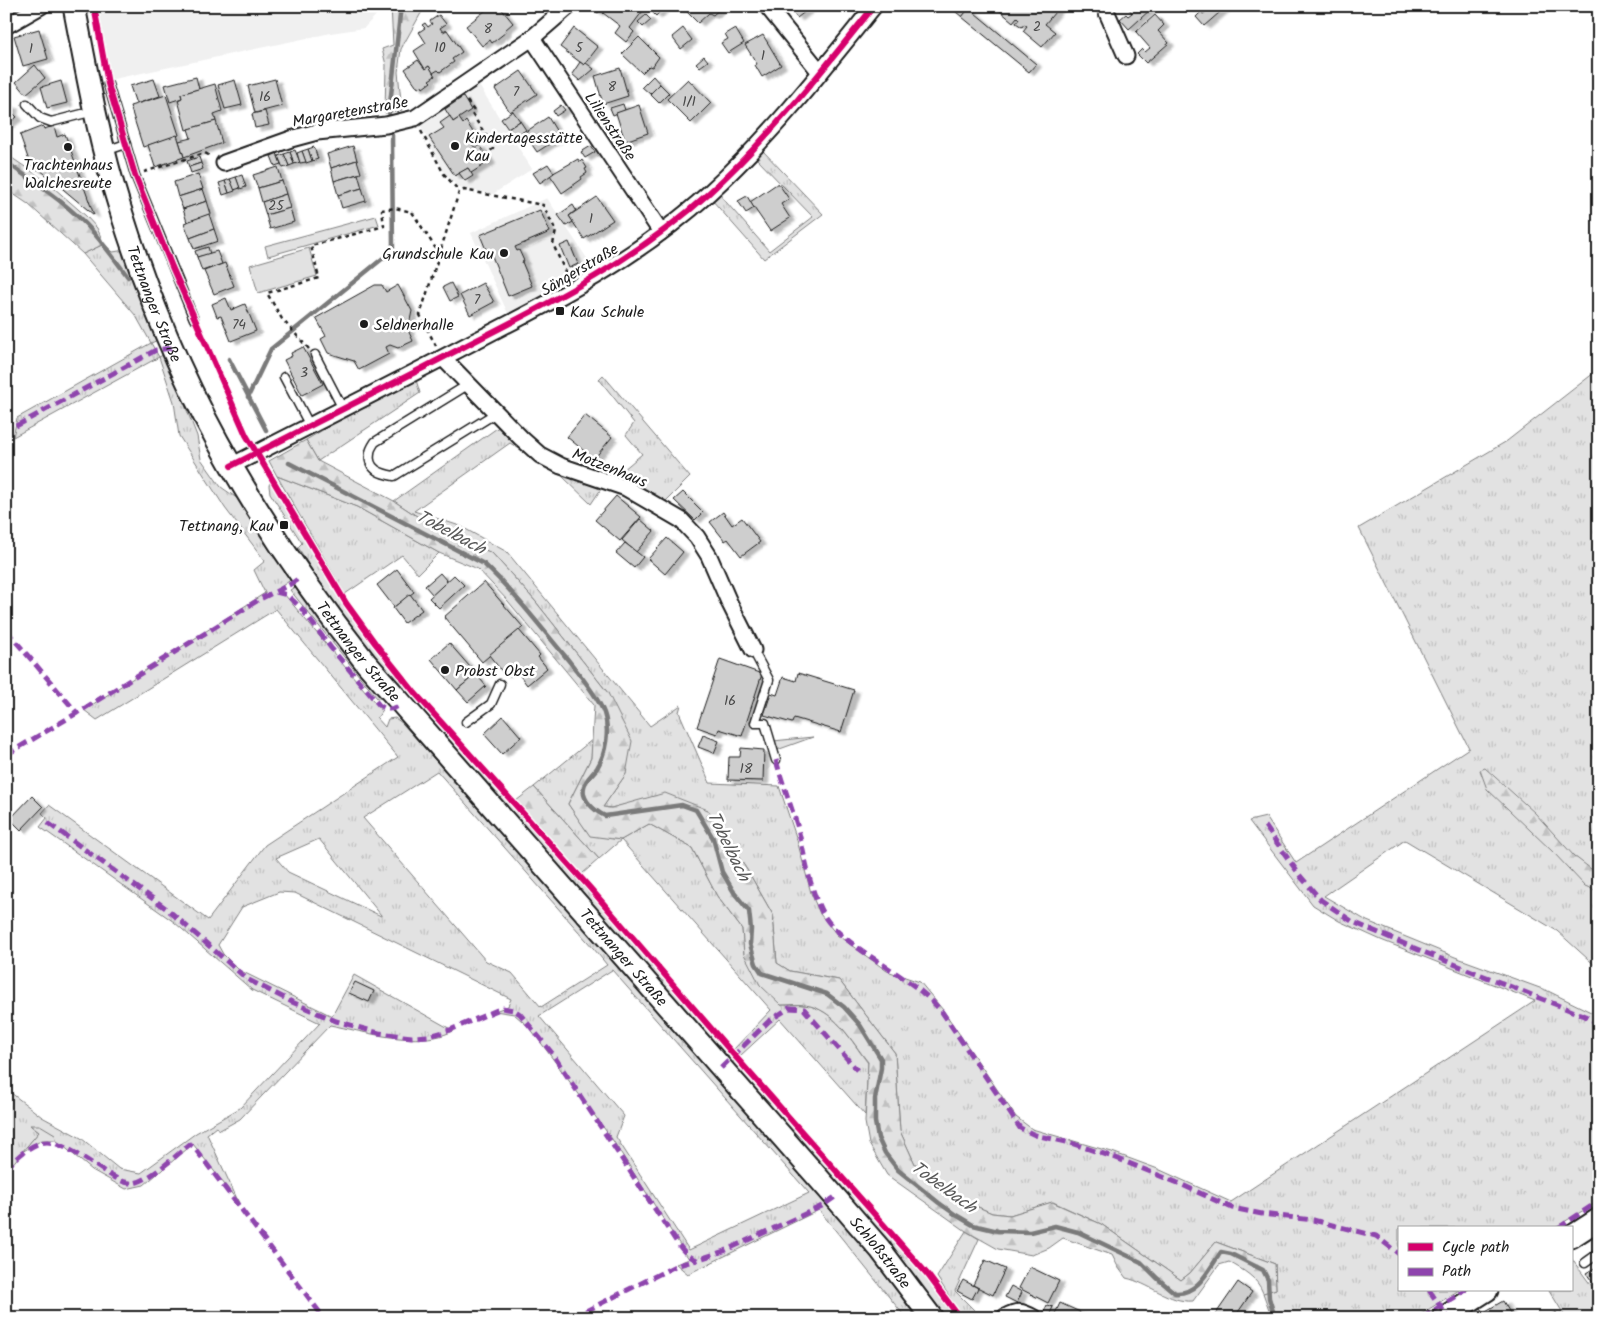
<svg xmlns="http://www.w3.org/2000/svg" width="1605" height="1324" font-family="Kalam,sans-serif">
  <defs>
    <pattern id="grass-tufts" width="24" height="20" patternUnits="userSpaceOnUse" patternTransform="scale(1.25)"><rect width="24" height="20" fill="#e2e2e2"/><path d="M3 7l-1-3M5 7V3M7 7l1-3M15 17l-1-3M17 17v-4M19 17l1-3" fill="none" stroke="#c1c1c1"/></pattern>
    <pattern id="forest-firs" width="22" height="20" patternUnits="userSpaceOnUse" patternTransform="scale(1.25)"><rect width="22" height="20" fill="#e2e2e2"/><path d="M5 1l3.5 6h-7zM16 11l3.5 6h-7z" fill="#c1c1c1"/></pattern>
    <filter id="shadow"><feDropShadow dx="5.5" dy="3" stdDeviation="1" flood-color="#0004"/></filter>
  </defs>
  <rect width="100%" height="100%" fill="#fff"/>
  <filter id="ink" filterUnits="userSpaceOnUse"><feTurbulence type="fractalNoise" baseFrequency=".02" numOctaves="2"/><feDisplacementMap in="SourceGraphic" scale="10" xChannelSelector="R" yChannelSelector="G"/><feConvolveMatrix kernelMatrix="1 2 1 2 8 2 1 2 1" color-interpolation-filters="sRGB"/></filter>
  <g filter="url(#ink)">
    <!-- built -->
    <g fill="#f0f0f0">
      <polygon points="96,6 380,6 380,11 364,28 331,33 109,80"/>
      <polygon points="478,84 532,169 493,194 459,188 444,172 419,122"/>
      <polygon points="547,198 596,272 510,318 471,233"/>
    </g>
    <!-- grass -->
    <g fill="url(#grass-tufts)" stroke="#7f7f7f" fill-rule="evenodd">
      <polygon points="763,151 823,214 764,259 712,200 719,194 769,251 813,217 756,158"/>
      <path d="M104,244L113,252L125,250L143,305L158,340L151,343L159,357L165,354L197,436L201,459L221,487L241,501L292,579L279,588L382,711L377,718L385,727L388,719L395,718L402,723L614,959L875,1257L921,1318H906L819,1210L688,1274L676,1264L689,1259L612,1139L530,1028L514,1014L495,1011L508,1006L511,999L295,893L279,892L242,907L218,945L223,954L239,970L332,1016L354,975L454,1031C448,1033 442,1036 435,1037C400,1043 365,1032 330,1025L240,1119L220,1130L216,1127L207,1134L239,1203L193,1144L144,1185L126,1189L92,1170L56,1140L55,1134L31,1126L39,1132L6,1172V1107L9,1102L6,1100V1089L42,1117L81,1138L119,1169L141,1173L196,1133L240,1108L320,1023L252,990L174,922L40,827L47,818L42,813L49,805L208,920L265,845L398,757L276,609L97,720L84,710L265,593L254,570L265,561L225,508L179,436L174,402L159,357L13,437L17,418L151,343L136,316L83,254ZM437,771L594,949L607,965L541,1007L512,973L486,961L363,818ZM319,839L381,915V916L288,872L276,858ZM612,970L809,1193L689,1250L616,1137L624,1116L539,1016Z"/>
      <polygon points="1599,369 1599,969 1557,931 1405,840 1324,896 1367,921 1455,957 1548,991 1599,1016 1599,1201 1554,1228 1399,1228 1399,1290 1459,1290 1415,1318 1272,1318 1263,1293 1276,1289 1275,1264 1216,1242 1190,1273 1181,1280 1101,1224 1053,1202 1010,1215 992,1213 971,1204 915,1164 900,1131 895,1053 839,980 790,971 777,963 773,915 749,873 708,810 636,802 611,808 603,807 626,774 608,693 536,602 492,553 438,530 394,501 500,426 603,486 591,504 561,475 510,443 414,511 460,526 507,552 650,726 681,705 679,712 710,783 779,786 797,840 811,893 820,914 837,935 887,971 920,982 943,1010 1016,1117 1032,1129 1112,1152 1158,1169 1231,1202 1535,1001 1381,940 1339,921 1313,905 1249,821 1266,817 1296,863 1469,748 1359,528 1507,441"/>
      <polygon points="603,375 690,477 659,508 610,481 642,454 626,435 634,423 599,379"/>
      <polygon points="416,380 420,393 318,461 306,440 336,422"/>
      <polygon points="277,476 357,507 439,553 418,574 402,555 345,594"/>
      <polygon points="270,481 344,606 405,687 399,690 332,604 298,547 302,543 270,493 269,486"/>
      <polygon points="296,586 383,699 377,698 290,590"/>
      <polygon points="425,709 613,920 730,1055 726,1059 421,716"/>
      <polygon points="813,737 777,750 773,741"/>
      <path d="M593,739L591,758L568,804L590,835L621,840L649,824L692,848L717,896L742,929L744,954L781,1005C789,1005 797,1004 805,1005C835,1009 851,1041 868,1063L865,1115L780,1019L740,1056L734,1049L771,1010L621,840L599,859L534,787Z"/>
      <polygon points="735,1060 868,1210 921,1272 955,1318 942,1318 730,1065"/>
      <polygon points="966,1231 979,1239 955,1291 982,1318 963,1318 937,1277"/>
      <polygon points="1571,1258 1599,1296 1599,1318 1566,1318 1549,1290 1571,1290"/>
    </g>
    <!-- forest -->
    <g fill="url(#forest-firs)" stroke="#7f7f7f">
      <polygon points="391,6 425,6 401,49 398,72 402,110 385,113 386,65 382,49 393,45"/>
      <polygon points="6,154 46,181 86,216 97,228 104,244 83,254 28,204 6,189"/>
      <path d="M306,440L318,461L394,501L438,530L492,553L536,602L608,693L632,741L626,774L603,807L611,808L665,793L708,810L749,873L773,915L777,963L790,971L839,980L895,1053L900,1131L915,1164L971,1204L992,1213L1010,1215L1052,1202L1101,1224L1181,1280L1190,1273L1216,1242L1275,1264L1276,1289L1263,1293C1257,1277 1243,1270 1229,1262L1219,1265L1193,1301C1169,1303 1149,1283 1126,1278L1118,1267L1112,1255L1063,1238L1049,1248L1032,1255L998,1249L966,1231L887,1175L869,1144L865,1122L868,1062C851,1041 835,1009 805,1005C797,1004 789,1005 781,1005L760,985L744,954L742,929L717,896L692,848L649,824L621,840L590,836L568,804L591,758L594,705L508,601L478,569L439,553L357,507L277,476L269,461Z"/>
      <polygon points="1485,768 1535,813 1574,856 1599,875 1599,889 1597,891 1585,886 1553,852 1487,789 1480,770"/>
      <polygon points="534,787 599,859 582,874 516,801"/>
      <polygon points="30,1125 40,1125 55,1134 56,1140 42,1140 22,1152 39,1132"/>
    </g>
    <!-- pitch -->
    <g fill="#e2e2e2" stroke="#7f7f7f">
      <polygon points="376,216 379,225 268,256 265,246"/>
      <polygon points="309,248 317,276 258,293 250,265"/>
    </g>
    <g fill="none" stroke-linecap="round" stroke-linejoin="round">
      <!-- stream -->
      <g stroke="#7a7a7a" stroke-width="4.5">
        <polyline points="389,113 401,6"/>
        <path d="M6,162C34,182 71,206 93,232C105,246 117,262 128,277"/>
        <polyline points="229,359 266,430"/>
        <polyline points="248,397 271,349 393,250 392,135"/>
        <path d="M289,463L484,564C514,592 539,625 565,656C576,670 598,696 604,713C610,730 606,753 597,768C593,774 585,780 584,787C581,800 595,811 605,816L682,805L696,810L713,838L722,872L735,894L749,911L751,929L750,944L756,964L762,973L827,994L844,1007L860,1025L881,1059V1068L875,1099V1122L878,1138L885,1153L898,1170L939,1203L956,1215L973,1225L998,1231L1030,1232L1055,1226L1078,1232L1141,1262L1157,1278L1175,1293C1198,1295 1209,1269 1221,1252L1231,1254L1263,1270L1268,1280L1269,1298L1275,1318"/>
      </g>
    </g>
    <!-- building -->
    <g fill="#cecece" stroke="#1c1c1c" filter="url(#shadow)">
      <polygon points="491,6 499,6 513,23 505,30 506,32 492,43 490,40 482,46 466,26"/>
      <polygon points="590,6 603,6 598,13"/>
      <polygon points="608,6 634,6 642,12 630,28 634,32 626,42 615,33 620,26 603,13"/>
      <polygon points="657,6 665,6 656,16 653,13"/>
      <polygon points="676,6 723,6 713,15 709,13 698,23 682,7 679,10"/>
      <polygon points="788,6 812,6 797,18"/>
      <polygon points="949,6 968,6 970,8 962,17"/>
      <polygon points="994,6 1060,6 1045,24 1055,32 1042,47 1023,31 1027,26 1024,24 1022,27 1016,23 1019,19 1017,17 1013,22"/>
      <polygon points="1127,6 1148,6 1151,9 1129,29 1120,19 1126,14 1128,16 1132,13"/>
      <polygon points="1203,6 1227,6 1204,26 1196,17 1201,12 1203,14 1207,11"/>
      <polygon points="969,8 1036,64 1029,72 962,17"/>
      <polygon points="439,15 446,24 440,28 443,32 447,30 462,52 452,59 454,62 440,72 438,70 433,73 429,66 425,69 414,51 426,43 419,32 425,28 422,25 425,23 428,27 432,24 430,21"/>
      <polygon points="646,15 651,20 643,27 638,22"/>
      <polygon points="1155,15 1164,25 1158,31 1169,43 1146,63 1137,54 1142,49 1145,52 1150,48 1136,32"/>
      <polygon points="574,28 598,47 584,65 560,47"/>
      <polygon points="683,28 692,40 681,49 672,37"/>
      <polygon points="735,28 744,43 728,53 721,43 728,39 725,34"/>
      <polygon points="39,29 48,59 23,66 14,36"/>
      <polygon points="763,35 781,65 762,77 755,65 757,64 745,45"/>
      <polygon points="639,37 659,57 652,67 649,66 642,73 622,54"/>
      <polygon points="704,56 708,61 700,67 696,63"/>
      <polygon points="418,60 425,69 429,66 435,76 429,80 431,82 423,88 422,86 418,88 405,69"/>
      <polygon points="580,62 584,65 586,63 594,69 580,81 572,74"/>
      <polygon points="35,65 45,78 26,94 16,82"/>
      <polygon points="620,68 628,96 603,104 595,76"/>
      <polygon points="521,71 537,94 510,112 495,89"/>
      <polygon points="653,76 660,84 650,94 642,87"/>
      <polygon points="196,77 199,89 181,94 182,98 170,102 165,85"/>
      <polygon points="154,79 160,96 136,104 130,86"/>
      <polygon points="275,79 282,106 255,113 248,86"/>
      <polygon points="688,79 711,103 691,123 667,99"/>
      <polygon points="235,80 242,105 225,109 218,85"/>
      <polygon points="61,81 67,103 47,108 41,87"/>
      <polygon points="215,84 222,111 214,114 216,121 186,130 178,100 182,98 181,94"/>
      <polygon points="660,84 669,93 659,103 650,94"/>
      <polygon points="166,95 179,135 143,147 130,106"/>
      <polygon points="463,97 471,110 453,122 445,109"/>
      <polygon points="623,104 625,110 613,115 610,108"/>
      <polygon points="6,105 13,106 12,112 17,117 6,126"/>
      <polygon points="561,105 565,110 556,116 553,111"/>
      <polygon points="639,105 648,133 625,141 616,113"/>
      <polygon points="265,111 269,125 255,128 252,114"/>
      <polygon points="513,111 520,121 508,129 501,119"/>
      <polygon points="450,116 453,122 459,118 463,124 466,121 476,137 470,141 475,148 479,145 490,161 471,173 468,168 455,176 429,137 444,128 440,123"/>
      <polygon points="548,117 560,137 537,152 524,133"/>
      <polygon points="216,121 222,143 184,157 179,141 191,138 188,129"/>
      <polygon points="520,121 526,130 513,138 508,129"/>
      <polygon points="43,126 44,129 54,126 57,137 65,134 94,215 39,169 36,170 30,164 20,135"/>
      <polygon points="177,135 184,157 155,167 148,145"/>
      <polygon points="623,139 625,146 616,149 614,142"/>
      <polygon points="353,146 357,160 331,168 327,154"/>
      <polygon points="591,146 595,152 585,158 581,152"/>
      <polygon points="314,147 318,159 312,161 308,149"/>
      <polygon points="308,149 312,161 306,163 302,151"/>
      <polygon points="295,150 300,162 294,164 290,152"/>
      <polygon points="302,151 306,162 300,163 297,153"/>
      <polygon points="290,152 294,164 289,166 284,154"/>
      <polygon points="277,153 281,164 275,166 271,156"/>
      <polygon points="284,154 289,166 283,168 278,156"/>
      <polygon points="199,157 201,163 189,167 187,161"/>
      <polygon points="578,159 580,162 582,160 587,168 585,169 587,173 581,177 582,179 562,193 550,175"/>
      <polygon points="357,160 361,173 334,181 331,168"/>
      <polygon points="201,163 203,169 191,173 189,167"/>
      <polygon points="548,164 554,173 540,183 533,173"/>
      <polygon points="278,167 282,181 258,188 253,175"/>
      <polygon points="468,168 473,176 465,181 459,173"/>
      <polygon points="198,174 203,189 178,197 174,182"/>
      <polygon points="358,174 362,188 338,195 334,181"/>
      <polygon points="242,175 246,187 240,189 236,177"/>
      <polygon points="236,177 240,188 234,190 230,179"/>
      <polygon points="230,179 235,191 229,193 225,181"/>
      <polygon points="225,181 229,193 223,195 219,183"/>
      <polygon points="282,181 286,194 262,202 258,188"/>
      <polygon points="778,183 789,199 781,204 790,218 770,231 750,202"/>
      <polygon points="362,188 366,201 342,208 338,195"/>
      <polygon points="203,189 207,201 183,209 178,197"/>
      <polygon points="286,194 290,208 266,215 262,202"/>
      <polygon points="747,196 754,208 746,213 738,201"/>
      <polygon points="597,197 613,220 584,239 569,216"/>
      <polygon points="207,201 211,214 187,222 183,209"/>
      <polygon points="573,205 576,210 569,216 573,222 566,226 558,215"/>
      <polygon points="290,208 294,222 270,229 266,215"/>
      <polygon points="540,210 550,232 515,247 517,251 519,250 524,261 522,262 532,286 508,296 492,256 489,257 480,235"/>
      <polygon points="209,214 214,229 190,238 184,223"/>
      <polygon points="214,229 218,241 194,249 190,238"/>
      <polygon points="569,242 578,264 569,268 560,246"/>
      <polygon points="208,247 210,254 197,257 195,251"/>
      <polygon points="217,251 222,264 202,271 197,257"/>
      <polygon points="225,263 234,286 214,294 204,271"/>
      <polygon points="451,283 458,297 450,301 443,287"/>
      <polygon points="483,283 494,302 470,315 460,295"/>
      <polygon points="375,285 382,285 386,292 398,285 412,311 408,330 413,341 398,348 390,345 386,347 389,354 359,370 354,361 328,353 321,339 326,336 316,318"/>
      <polygon points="226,298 231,310 245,304 256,331 231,341 221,316 217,317 212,304"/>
      <polygon points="303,347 323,384 302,395 284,360 292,356 291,353"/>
      <polygon points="585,415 612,437 594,459 567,437"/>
      <polygon points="683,492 703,512 695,520 674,500"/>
      <polygon points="616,496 641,517 620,541 595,520"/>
      <polygon points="723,512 732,525 742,518 760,542 741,556 728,539 725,541 710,522"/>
      <polygon points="640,519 654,531 636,552 622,540"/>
      <polygon points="667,538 683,552 665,574 648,559"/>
      <polygon points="625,543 643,557 634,568 616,553"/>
      <polygon points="397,569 414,592 394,607 377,585"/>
      <polygon points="440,573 447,581 433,595 425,586"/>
      <polygon points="454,575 464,585 439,608 429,598"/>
      <polygon points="484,582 523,627 482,662 444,617"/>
      <polygon points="410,594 422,610 404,623 393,608"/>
      <polygon points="519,630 540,655 538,657 547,668 527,685 518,673 521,670 516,664 504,674 489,655"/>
      <polygon points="449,643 470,667 472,666 475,669 473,670 476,674 457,690 431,659"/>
      <polygon points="720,659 762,674 742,736 719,729 717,734 697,727"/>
      <polygon points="798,673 854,690 841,732 794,718 792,723 764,715 771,693 777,695 783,677 796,681"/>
      <polygon points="476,674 486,686 468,702 457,690"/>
      <polygon points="503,716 521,737 502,754 484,734"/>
      <polygon points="703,735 719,741 714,753 698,747"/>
      <polygon points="741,748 764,750 763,781 728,780 729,757 740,757"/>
      <polygon points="32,796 43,807 21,830 10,819"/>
      <polygon points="355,982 374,991 369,1002 349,993"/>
      <polygon points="985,1260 1005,1269 993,1295 973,1285"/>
      <polygon points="1030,1267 1059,1281 1048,1303 1019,1288"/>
      <polygon points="1596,1267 1599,1271 1599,1280 1594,1284 1586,1273"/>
      <polygon points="963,1280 978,1288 972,1299 957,1291"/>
      <polygon points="1238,1282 1252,1292 1234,1318 1213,1318"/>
      <polygon points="1011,1286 1022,1292 1017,1303 1005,1297"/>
      <polygon points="1503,1301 1513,1318 1464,1318 1481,1308 1484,1312"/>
      <polygon points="1060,1303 1080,1312 1077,1318 1053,1318"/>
      <polygon points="1047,1305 1053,1307 1048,1318 1046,1318 1042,1316"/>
      <polygon points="1556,1312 1559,1318 1545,1318"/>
    </g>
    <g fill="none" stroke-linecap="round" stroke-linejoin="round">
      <defs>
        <g id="lane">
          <polyline points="108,84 135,175 194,319"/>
          <polyline points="27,104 40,118 51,122 94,111"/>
          <polyline points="105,151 126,144"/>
          <polyline points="315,355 343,409"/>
          <polyline points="284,377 310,426"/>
          <path d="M469,384L375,442C373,445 370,450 370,453C367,470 382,474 394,476L496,413"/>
          <polyline points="753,650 769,680 755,723 765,723 776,760"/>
          <polyline points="466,722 491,704 500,684"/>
          <polyline points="1585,1263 1599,1253"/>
        </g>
        <g id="street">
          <polyline points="767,6 820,72"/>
          <polyline points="1104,6 1126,56"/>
          <polyline points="6,26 41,6"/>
          <polyline points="532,38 661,232"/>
          <polyline points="224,163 291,139 317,132 386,125 415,118 532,38 569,6"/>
          <polyline points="443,358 521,438 540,455 561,466 626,488 681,520 697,537 709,556 729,602 753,650"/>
          <path d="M231,466C311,425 391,385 471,343C556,300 638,258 709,193C770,137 822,71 874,6"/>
          <path d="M1005,1317C1017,1310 1022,1311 1034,1318"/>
        </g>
        <g id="secondary">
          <path id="s1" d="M74,6C87,74 99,142 120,208C148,298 185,386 232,467C272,536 317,601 366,663L828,1189L880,1249L932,1318"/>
          <polyline points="1571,1237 1599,1219"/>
          <polyline points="1443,1318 1487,1290"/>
        </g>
      </defs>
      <!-- lane casing -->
      <use href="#lane" stroke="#1c1c1c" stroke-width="11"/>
      <!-- street casing -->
      <use href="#street" stroke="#1c1c1c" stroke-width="19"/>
      <!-- secondary casing -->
      <use href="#secondary" stroke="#1c1c1c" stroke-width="25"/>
      <!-- path -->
      <g stroke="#1c1c1c" stroke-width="2.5" stroke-dasharray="4 4" stroke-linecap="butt">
        <polyline points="467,101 474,111 472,114 493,146 493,149 485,154"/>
        <polyline points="421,131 444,174 459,191"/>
        <polyline points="144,172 205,153 212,157"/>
        <polyline points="436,346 420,315 459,192 464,190 543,205 556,231 553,244 567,276"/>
        <polyline points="309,349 282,319 267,293 319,278 311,246 384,226 382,210 395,208 412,212 440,255"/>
      </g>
      <!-- lane -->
      <use href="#lane" stroke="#fff" stroke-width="8"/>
      <!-- street -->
      <use href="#street" stroke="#fff" stroke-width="15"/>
      <!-- secondary -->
      <use href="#secondary" stroke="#fff" stroke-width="21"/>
      <!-- quiet -->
      <g stroke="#8e44ad" stroke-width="5" stroke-dasharray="10 5" stroke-linecap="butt">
        <polyline points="16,426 156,350 172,348"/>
        <path d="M276,592L287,595L301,608L331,648L379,705C388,711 391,710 401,705"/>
        <polyline points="6,630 77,713"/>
        <polyline points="6,755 77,713 260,599 289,585 301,577"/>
        <path d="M776,760C782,782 790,803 797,825C805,854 811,904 831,925C864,959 911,975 942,1012L1020,1128L1035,1135L1071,1143L1116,1158L1178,1183L1232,1208L1262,1214L1313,1220L1376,1236L1399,1254"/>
        <polyline points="6,792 10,796"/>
        <path d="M48,823L167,909L247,979L292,1002L336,1021L379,1033L412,1037L429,1036L450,1030L502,1008L514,1010L520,1014L552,1053L676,1241C682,1250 687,1256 697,1260L724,1251L822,1206L835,1197"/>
        <polyline points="1265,826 1301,877 1321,900 1353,922 1426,953 1585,1016 1599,1024"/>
        <polyline points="721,1068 769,1021 789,1008 804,1009 857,1070"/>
        <path d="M6,1169C16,1158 32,1142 47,1142C64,1142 96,1167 112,1176C118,1179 125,1184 133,1183C148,1182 178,1154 190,1144L193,1146L324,1318"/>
        <polyline points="1558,1228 1599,1201"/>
        <polyline points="1429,1290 1447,1316"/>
        <polyline points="572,1318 675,1266 697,1260"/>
        <polyline points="1422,1318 1466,1290"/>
      </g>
      <defs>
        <g id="cycleway">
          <polyline points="94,6 108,84 135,175 172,267 246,435 346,603 375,643 415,693 590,888 734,1055 928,1275 960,1318"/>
          <path d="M231,466C311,425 391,385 471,343C556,300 638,258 709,193C770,137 822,71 874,6"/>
        </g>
      </defs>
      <!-- cycleway casing -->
      <use href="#cycleway" stroke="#fff" stroke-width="9"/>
      <!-- cycleway -->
      <use href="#cycleway" stroke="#d6006c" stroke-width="6"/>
    </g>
  </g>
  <!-- markers -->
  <g fill="#1c1c1c" stroke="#fff" stroke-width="2">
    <circle cx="455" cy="146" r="5"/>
    <circle cx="68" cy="147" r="5"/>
    <circle cx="504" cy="253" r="5"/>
    <rect x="555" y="306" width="10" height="10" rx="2.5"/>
    <circle cx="364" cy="324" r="5"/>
    <rect x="279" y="520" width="10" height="10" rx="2.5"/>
    <circle cx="445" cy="670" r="5"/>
  </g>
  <g text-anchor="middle" stroke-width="5" stroke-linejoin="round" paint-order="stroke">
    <!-- number labels -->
    <g font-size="14" fill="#484848">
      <text x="1037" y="31">2</text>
      <text x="488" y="33">8</text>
      <text x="440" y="52">10</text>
      <text x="579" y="52">5</text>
      <text x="31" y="53">1</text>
      <text x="763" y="60">1</text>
      <text x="612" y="91">8</text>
      <text x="516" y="96">7</text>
      <text x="265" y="101">16</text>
      <text x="689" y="106">1/1</text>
      <text x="276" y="210">25</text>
      <text x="591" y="223">1</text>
      <text x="477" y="304">7</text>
      <text x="239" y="329">74</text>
      <text x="304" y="377">3</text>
      <text x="730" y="705">16</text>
      <text x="746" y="773">18</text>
    </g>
    <!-- street labels -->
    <g font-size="16" fill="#1c1c1c" stroke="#fff">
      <text transform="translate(350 111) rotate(-10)" y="6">Margaretenstraße</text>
      <text transform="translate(611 126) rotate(56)" y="6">Lilienstraße</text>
      <text transform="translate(579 269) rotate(-31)" y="6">Sängerstraße</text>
      <text dy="6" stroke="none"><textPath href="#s1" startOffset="309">Tettnanger Straße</textPath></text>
      <text transform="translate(610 467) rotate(22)" y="6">Motzenhaus</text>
      <text dy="6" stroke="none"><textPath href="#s1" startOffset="714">Tettnanger Straße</textPath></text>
      <text dy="6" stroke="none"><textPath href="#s1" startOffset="1119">Tettnanger Straße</textPath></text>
      <text dy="6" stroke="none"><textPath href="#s1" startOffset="1510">Schloßstraße</textPath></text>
    </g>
    <!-- poi labels -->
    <g font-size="16" fill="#1c1c1c" stroke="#fff" text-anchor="start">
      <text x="465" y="143">Kindertagesstätte<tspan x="465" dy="18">Kau</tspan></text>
      <text x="68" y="170" text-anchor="middle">Trachtenhaus<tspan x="68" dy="18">Walchesreute</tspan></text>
      <text x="494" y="259" text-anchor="end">Grundschule Kau</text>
      <text x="570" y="317">Kau Schule</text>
      <text x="374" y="330">Seldnerhalle</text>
      <text x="274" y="531" text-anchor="end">Tettnang, Kau</text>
      <text x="455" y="676">Probst Obst</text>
    </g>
    <!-- water labels -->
    <g font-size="18" font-style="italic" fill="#5a5a5a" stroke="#fff">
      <text transform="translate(451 532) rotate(28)" y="6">Tobelbach</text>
      <text transform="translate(729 846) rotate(64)" y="6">Tobelbach</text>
      <text transform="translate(944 1187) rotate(36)" y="6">Tobelbach</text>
    </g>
  </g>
  <!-- margin -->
  <rect width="1605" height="1324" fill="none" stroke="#fff" stroke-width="25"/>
  <rect x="12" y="12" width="1580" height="1299" fill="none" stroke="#1c1c1c" stroke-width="2" filter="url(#ink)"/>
  <!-- legend -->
  <rect x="1398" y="1226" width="175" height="65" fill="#ffffff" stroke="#a4a4a4"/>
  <rect x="1408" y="1243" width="25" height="8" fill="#d6006c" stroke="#a4a4a4"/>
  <text x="1442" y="1252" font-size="15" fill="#1c1c1c">Cycle path</text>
  <rect x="1408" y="1268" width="25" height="8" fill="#8e44ad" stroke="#a4a4a4"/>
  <text x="1442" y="1276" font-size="15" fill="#1c1c1c">Path</text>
</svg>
